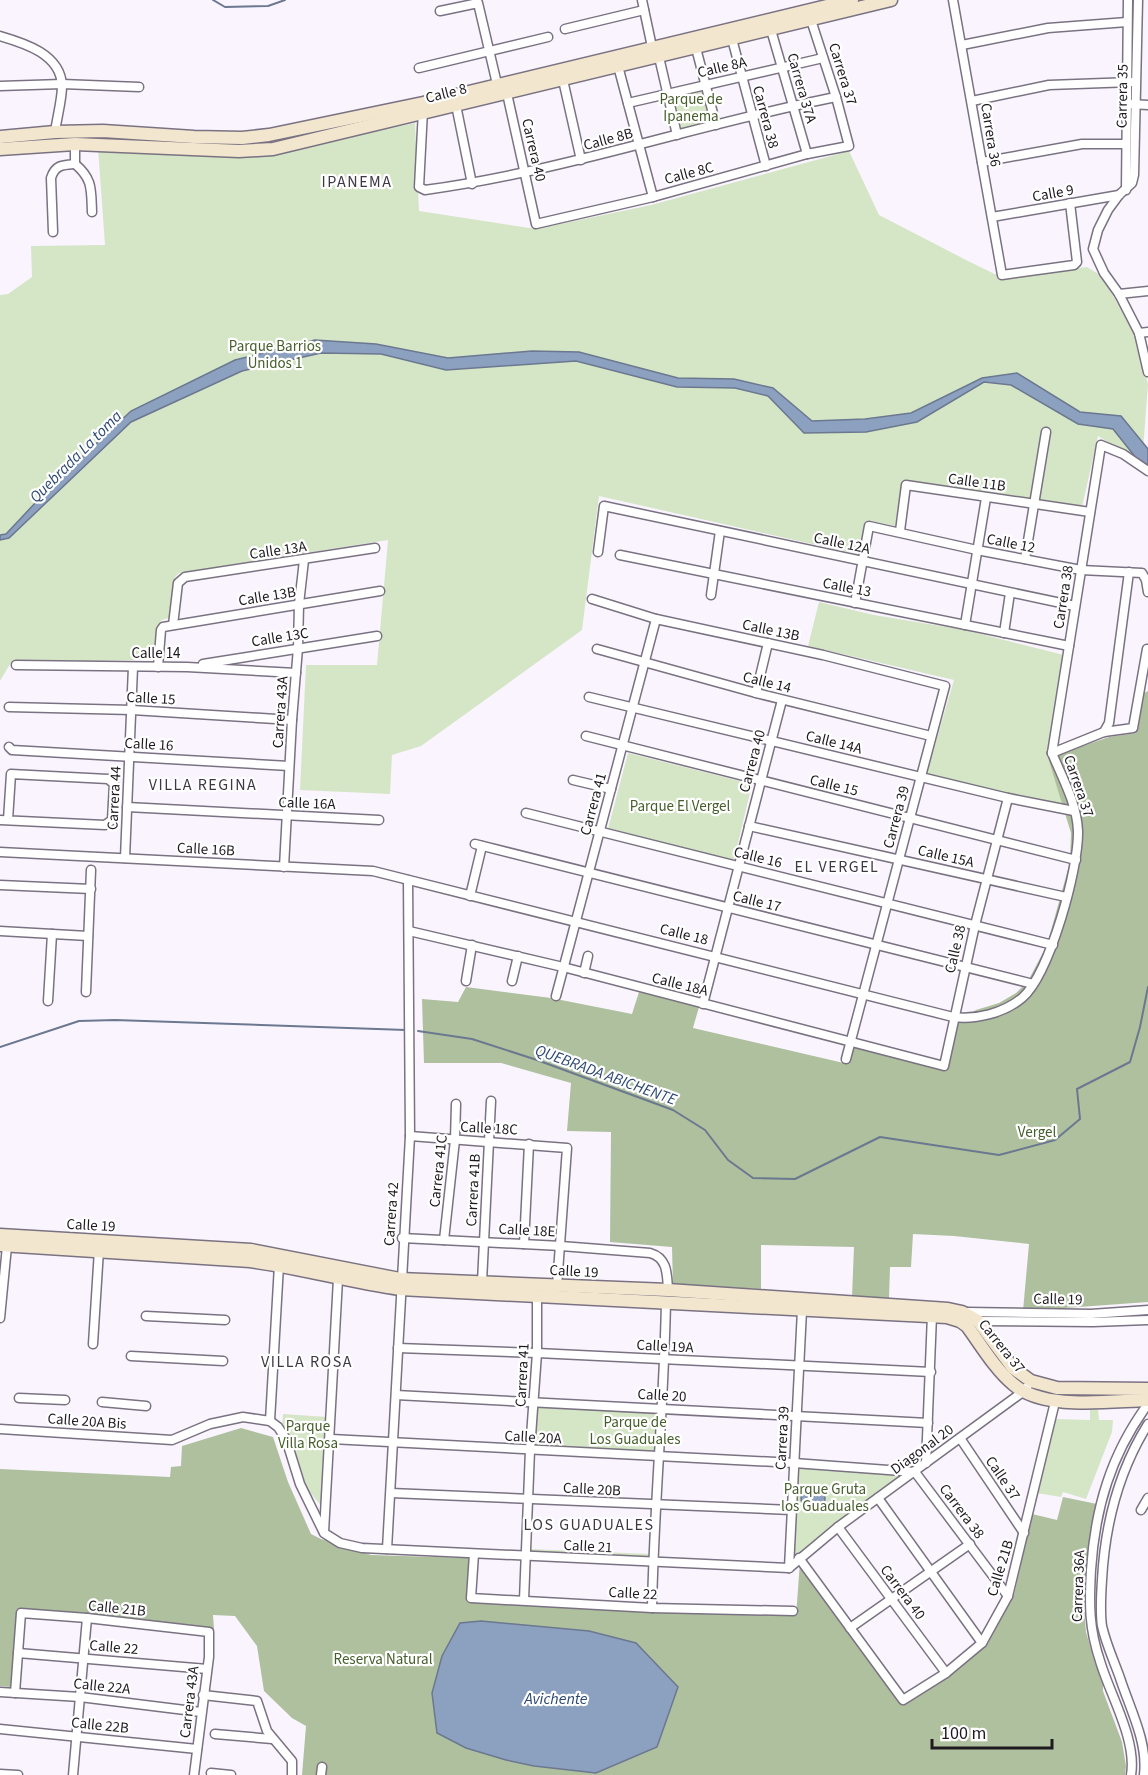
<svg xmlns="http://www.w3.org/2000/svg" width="1148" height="1775" font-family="'Source Sans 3',sans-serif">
  <rect width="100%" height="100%" fill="#faf4ff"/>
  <!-- green -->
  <g fill="#d5e6c6">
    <polygon points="704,87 712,122 677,130 670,94"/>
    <polygon points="415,123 419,211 536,229 651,205 849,151 879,215 970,262 1003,278 1087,267 1102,276 1134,333 1148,384 1142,463 1098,436 1082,507 902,482 895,526 867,520 861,555 599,496 582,630 421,746 392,755 390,794 300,790 306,665 377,665 388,540 179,573 175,577 169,618 162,620 159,624 152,660 16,662 10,664 0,681 0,295 8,294 32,277 31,246 105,245 98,148 289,149"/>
    <polygon points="819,602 874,615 965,630 1064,655 1048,758 1064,808 926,775 954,680 808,646"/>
    <polygon points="628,753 752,784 734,860 608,829"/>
    <polygon points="537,1405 660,1409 658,1455 535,1447"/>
    <polygon points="1090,1409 1098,1409 1099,1420 1113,1420 1112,1432 1086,1499 1063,1492 1061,1497 1037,1493 1055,1419 1090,1420"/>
    <polygon points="283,1414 327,1417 323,1508 308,1490 301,1473 282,1426"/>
    <polygon points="796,1467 902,1476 793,1559"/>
    <polygon points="530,1549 650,1554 649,1560 530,1554"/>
  </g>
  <!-- forest -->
  <g fill="#aec09d">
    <polygon points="1148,691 1148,1302 1023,1311 1029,1244 954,1236 913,1234 911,1267 890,1267 889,1298 852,1297 854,1247 761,1245 761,1289 673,1285 672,1247 610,1242 611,1132 567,1131 571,1083 501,1063 424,1063 422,999 458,1002 466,987 551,998 632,1014 639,992 699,1007 693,1028 848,1064 853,1045 945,1068 957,1022 976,1010 999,1003 1016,993 1028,981 1047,945 1070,862 1071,833 1048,758 1109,737 1136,733 1142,694"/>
    <polygon points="241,1428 273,1437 288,1482 311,1534 321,1539 371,1555 468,1558 469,1602 587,1605 656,1612 796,1616 800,1562 901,1705 948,1674 988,1643 1014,1595 1032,1514 1057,1520 1063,1497 1097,1504 1084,1610 1086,1632 1095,1663 1103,1681 1103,1691 1122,1742 1126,1766 1125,1775 302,1775 306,1726 292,1718 264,1691 257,1646 235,1616 213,1615 214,1629 17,1609 11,1687 0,1686 0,1469 170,1477 171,1467 181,1466 182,1446"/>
  </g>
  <!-- water -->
  <g fill="#8ca0c0" stroke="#6b7890" stroke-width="1.5">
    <polygon points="315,340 376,344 448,358 532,351 579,352 678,378 734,379 773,388 812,421 865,419 911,413 982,378 1017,373 1080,412 1121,416 1148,449 1148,473 1113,429 1078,424 1011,385 984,382 917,422 866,432 804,433 768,396 735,388 677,387 576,361 446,370 381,354 321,353 242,371 131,422 9,538 0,540 0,535 6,534 53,484 131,411 235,360"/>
    <circle cx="813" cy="1498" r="12"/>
    <polygon points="481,1621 589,1631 636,1643 678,1687 657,1747 596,1773 534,1766 506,1760 466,1748 437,1733 432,1693 442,1656 460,1623"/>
  </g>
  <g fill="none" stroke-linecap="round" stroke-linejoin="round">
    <!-- stream -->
    <g stroke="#6b7890" stroke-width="2">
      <polyline points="213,0 225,7 268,6 285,0"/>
      <polyline points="418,1031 472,1039 537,1060 673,1110 705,1130 728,1160 753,1178 795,1179 880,1137 999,1155 1055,1140 1080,1119 1077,1089 1130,1062 1140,1027 1148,987"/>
      <polyline points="0,1047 79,1021 115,1020 406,1030"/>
    </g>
    <defs>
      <g id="minor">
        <polyline points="642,0 652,47"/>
        <polyline points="953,0 1002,275 1074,265 1077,262 1070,203"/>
        <polyline points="1138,0 1134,175 1132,183 1119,195 1108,210 1098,230 1093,249 1104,273 1119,294 1139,333 1148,372"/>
        <polyline points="440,11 478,3 497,84"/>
        <polyline points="565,29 644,10"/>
        <polyline points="771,30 807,154"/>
        <path d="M0,36C24,43 61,54 62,86C62,100 57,117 55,132"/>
        <polyline points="732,39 766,166"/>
        <polyline points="962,45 1048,28 1127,22"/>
        <polyline points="696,48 716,125"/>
        <polyline points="659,57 677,135"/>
        <polyline points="618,66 653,197"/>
        <polyline points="419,68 548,37"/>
        <polyline points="563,80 581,160"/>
        <polyline points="0,86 62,84 139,87"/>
        <polyline points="506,89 536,224 653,197 807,154 849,146 836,97 810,17"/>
        <polyline points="972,101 1049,85 1132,82"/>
        <polyline points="628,103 823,58"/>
        <polyline points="1130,104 1148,105"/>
        <polyline points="456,105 472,184"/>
        <path d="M423,110L419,187L425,190C565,171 698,124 836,97"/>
        <polyline points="982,162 1082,144 1126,144"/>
        <path d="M75,164C93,179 91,190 92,212"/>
        <polyline points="1126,190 1128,0"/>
        <polyline points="992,217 1119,195"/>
        <path d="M53,232L51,178C55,165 62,165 75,164V144"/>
        <polyline points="1119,294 1148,291"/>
        <polyline points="1139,333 1148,332"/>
        <polyline points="900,531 906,485 1090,512"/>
        <polyline points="598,552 604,506 1075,606"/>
        <polyline points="620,555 1069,646"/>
        <polyline points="1025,559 1046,432"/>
        <polyline points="711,595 720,531"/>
        <polyline points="592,599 656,619 823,655 945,686 846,1059"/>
        <polyline points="855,603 869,526 977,550 1081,570 1142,573 1146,580 1148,592"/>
        <polyline points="173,625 178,583 185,577 375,548"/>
        <polyline points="965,625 986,498"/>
        <polyline points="1004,633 1010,593"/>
        <polyline points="597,649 756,693 931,736"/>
        <polyline points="203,664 377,636"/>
        <polyline points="16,665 187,667 296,673"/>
        <polyline points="158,667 161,630 163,627 380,591"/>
        <polyline points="756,693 768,643"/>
        <polyline points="589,697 1008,798 1074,811"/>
        <polyline points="9,707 132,710 292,720"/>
        <polyline points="1104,732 1109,723 1129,572"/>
        <polyline points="586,736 1076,860"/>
        <polyline points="9,747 12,750 289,766"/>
        <polyline points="1052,753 1101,445 1123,454 1148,471"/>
        <polyline points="1052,753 1104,732 1133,728 1147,649"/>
        <polyline points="573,780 611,789"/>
        <polyline points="127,807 379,820"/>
        <polyline points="526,813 1053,945"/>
        <polyline points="0,820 105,825 112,820 114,784 108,779 11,774 8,820"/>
        <polyline points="749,826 1066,897"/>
        <polyline points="475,844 1033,984"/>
        <path d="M0,852L373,871L953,1017C976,1020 1004,1013 1022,998C1050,974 1079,867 1078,831C1077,804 1062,777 1052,753"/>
        <polyline points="125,858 133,667"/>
        <polyline points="284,867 292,720 298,648 299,604 304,560"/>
        <polyline points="0,885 91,889"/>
        <polyline points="470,896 482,846"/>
        <polyline points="0,931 88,936"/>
        <polyline points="409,931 563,967 944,1066 975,925 1008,798"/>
        <polyline points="584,973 588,956"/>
        <polyline points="466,981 472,945"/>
        <polyline points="512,981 518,956"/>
        <polyline points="86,992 91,870"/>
        <polyline points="556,996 656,619"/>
        <polyline points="48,1001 52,934"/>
        <polyline points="703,1004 782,700"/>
        <polyline points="410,1136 567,1148 557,1286"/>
        <path d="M402,1238L561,1246L650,1253C668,1258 667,1275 668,1290"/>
        <polyline points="444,1240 455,1140 456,1104"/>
        <polyline points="524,1244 529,1144"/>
        <polyline points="482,1282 491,1101"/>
        <polyline points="966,1312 1091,1314 1148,1310"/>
        <polyline points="146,1316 225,1320"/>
        <polyline points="0,1318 7,1246"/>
        <polyline points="978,1321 1093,1322 1148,1320"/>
        <polyline points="93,1344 99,1250"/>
        <polyline points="398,1348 537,1353 931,1372"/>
        <polyline points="131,1356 223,1361"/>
        <polyline points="396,1395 928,1423"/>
        <polyline points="19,1398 65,1400"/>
        <polyline points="102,1402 146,1406"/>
        <polyline points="270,1421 279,1265"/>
        <polyline points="0,1429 172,1440 210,1424 243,1417 270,1421 278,1427 286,1439 300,1484 324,1533 340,1543 362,1548 789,1568"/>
        <polyline points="960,1438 1024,1533"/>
        <polyline points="331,1439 794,1463 915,1472 1008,1596"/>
        <polyline points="926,1463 932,1315"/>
        <polyline points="391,1493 792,1510"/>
        <polyline points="878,1498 982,1643"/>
        <polyline points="1141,1510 1148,1498"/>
        <polyline points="838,1527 946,1673"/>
        <polyline points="324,1532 338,1279"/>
        <polyline points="387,1549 410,1136 408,880"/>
        <polyline points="474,1554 471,1598 652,1608 793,1611"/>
        <polyline points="799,1558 903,1700 946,1673 982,1643 1008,1596 1055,1402"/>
        <polyline points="789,1568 838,1527 1024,1391 1027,1387"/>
        <polyline points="789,1568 802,1310"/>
        <polyline points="524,1600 530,1450 537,1353 537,1295"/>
        <path d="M652,1608C654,1506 664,1404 666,1302"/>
        <polyline points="850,1628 970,1544"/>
        <polyline points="18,1653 207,1669"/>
        <polyline points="0,1692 80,1697 201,1712"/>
        <polyline points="15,1693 21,1613 87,1618 209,1632 209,1657 194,1775"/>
        <polyline points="203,1695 257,1701 267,1731 292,1761 292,1775"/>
        <polyline points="0,1729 197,1749"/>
        <polyline points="215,1734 272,1739"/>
        <polyline points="211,1773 231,1775"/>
        <polyline points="0,1774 18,1775"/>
        <polyline points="73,1775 87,1618"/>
        <polyline points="321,1775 322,1767"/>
        <path d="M1131,1775C1137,1740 1110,1695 1100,1661C1089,1628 1089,1605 1091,1570C1095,1508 1111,1454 1148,1404"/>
        <path d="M1144,1775C1148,1742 1130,1709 1120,1678C1114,1661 1106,1644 1102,1626C1100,1612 1101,1595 1102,1580C1105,1524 1118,1472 1148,1424"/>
      </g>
      <g id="secondary">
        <polyline points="0,137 55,132 103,131 194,137 242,138 269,135 423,103 852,0"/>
        <polyline points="0,149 75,144 239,151 273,149 891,0"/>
        <polyline points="0,1235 251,1250 400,1279 668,1290 948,1309 962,1312 978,1321 1013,1368 1031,1381 1057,1388 1148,1389"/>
        <path d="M0,1245L250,1261C301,1268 350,1282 400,1289L947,1317L960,1321L967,1326C981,1345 995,1369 1013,1384C1043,1411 1109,1401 1148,1400"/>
      </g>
    </defs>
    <!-- minor casing -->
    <use href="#minor" stroke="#7a7282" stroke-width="11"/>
    <!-- secondary casing -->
    <use href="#secondary" stroke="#7a7282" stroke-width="15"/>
    <!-- minor -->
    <use href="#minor" stroke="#fff" stroke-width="8"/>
    <!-- secondary -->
    <use href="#secondary" stroke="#f2e6cf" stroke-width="12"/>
  </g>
  <g text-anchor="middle" stroke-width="4.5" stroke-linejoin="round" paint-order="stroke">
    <!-- street labels -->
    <g font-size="15" fill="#1e1a20" stroke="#fff">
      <text transform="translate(722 67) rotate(-13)" y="5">Calle 8A</text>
      <text transform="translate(843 74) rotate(73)" y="5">Carrera 37</text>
      <text transform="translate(802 88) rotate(74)" y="5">Carrera 37A</text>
      <text transform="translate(446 93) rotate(-14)" y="5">Calle 8</text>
      <text transform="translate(1122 96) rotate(-89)" y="5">Carrera 35</text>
      <text transform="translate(766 117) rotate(75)" y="5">Carrera 38</text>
      <text transform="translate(991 135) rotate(81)" y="5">Carrera 36</text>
      <text transform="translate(608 139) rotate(-15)" y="5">Calle 8B</text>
      <text transform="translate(534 150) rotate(77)" y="5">Carrera 40</text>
      <text transform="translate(689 173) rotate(-15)" y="5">Calle 8C</text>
      <text transform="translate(1053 193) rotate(-10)" y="5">Calle 9</text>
      <text transform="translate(977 482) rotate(8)" y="5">Calle 11B</text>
      <text transform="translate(842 543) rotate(12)" y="5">Calle 12A</text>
      <text transform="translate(1011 543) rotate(11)" y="5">Calle 12</text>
      <text transform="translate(278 550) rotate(-8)" y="5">Calle 13A</text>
      <text transform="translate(847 587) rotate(11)" y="5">Calle 13</text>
      <text transform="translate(267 596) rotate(-9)" y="5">Calle 13B</text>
      <text transform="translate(1063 597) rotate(-81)" y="5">Carrera 38</text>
      <text transform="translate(771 630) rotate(12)" y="5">Calle 13B</text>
      <text transform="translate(280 637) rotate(-9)" y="5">Calle 13C</text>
      <text x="156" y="658">Calle 14</text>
      <text transform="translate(767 682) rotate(14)" y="5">Calle 14</text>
      <text transform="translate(151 698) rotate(3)" y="5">Calle 15</text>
      <text transform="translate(280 712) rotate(-86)" y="5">Carrera 43A</text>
      <text transform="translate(834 742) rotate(14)" y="5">Calle 14A</text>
      <text transform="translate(149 744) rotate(3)" y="5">Calle 16</text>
      <text transform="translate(752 761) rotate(-75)" y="5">Carrera 40</text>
      <text transform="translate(834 785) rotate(14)" y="5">Calle 15</text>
      <text transform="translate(1079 786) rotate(71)" y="5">Carrera 37</text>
      <text transform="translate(114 798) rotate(-87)" y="5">Carrera 44</text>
      <text transform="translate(307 803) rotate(2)" y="5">Calle 16A</text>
      <text transform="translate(593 804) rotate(-75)" y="5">Carrera 41</text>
      <text transform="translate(896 817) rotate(-75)" y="5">Carrera 39</text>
      <text transform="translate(206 849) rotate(3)" y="5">Calle 16B</text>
      <text transform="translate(946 856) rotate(13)" y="5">Calle 15A</text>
      <text transform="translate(758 857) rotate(14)" y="5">Calle 16</text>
      <text transform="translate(757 901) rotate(14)" y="5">Calle 17</text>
      <text transform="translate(684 934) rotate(14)" y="5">Calle 18</text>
      <text transform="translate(955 949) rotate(-77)" y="5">Calle 38</text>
      <text transform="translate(680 984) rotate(14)" y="5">Calle 18A</text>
      <text transform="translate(489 1128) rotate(3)" y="5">Calle 18C</text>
      <text transform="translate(438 1171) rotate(-84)" y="5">Carrera 41C</text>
      <text transform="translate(473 1190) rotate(-87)" y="5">Carrera 41B</text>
      <text transform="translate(391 1214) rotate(-86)" y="5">Carrera 42</text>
      <text transform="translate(91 1225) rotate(3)" y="5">Calle 19</text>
      <text transform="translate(527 1230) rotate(3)" y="5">Calle 18E</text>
      <text transform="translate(574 1271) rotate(3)" y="5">Calle 19</text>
      <text transform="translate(1058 1299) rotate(1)" y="5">Calle 19</text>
      <text transform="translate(665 1346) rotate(3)" y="5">Calle 19A</text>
      <text transform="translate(1002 1346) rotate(51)" y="5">Carrera 37</text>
      <text transform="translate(522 1375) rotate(-87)" y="5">Carrera 41</text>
      <text transform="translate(662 1395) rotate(3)" y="5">Calle 20</text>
      <text transform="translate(87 1421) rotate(4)" y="5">Calle 20A Bis</text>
      <text transform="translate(533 1437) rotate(3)" y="5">Calle 20A</text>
      <text transform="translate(782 1438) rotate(-87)" y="5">Carrera 39</text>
      <text transform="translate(922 1449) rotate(-36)" y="5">Diagonal 20</text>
      <text transform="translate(1003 1478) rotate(56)" y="5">Calle 37</text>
      <text transform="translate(592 1489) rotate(3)" y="5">Calle 20B</text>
      <text transform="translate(962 1511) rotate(53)" y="5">Carrera 38</text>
      <text transform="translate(588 1546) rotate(3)" y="5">Calle 21</text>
      <text transform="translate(1000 1568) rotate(-73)" y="5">Calle 21B</text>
      <text transform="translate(1078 1586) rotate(-88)" y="5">Carrera 36A</text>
      <text transform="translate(903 1592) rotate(53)" y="5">Carrera 40</text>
      <text transform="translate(633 1593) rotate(3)" y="5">Calle 22</text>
      <text transform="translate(117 1608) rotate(6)" y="5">Calle 21B</text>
      <text transform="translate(114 1647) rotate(5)" y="5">Calle 22</text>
      <text transform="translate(102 1686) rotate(6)" y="5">Calle 22A</text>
      <text transform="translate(189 1702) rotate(-83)" y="5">Carrera 43A</text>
      <text transform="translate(100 1725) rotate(6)" y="5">Calle 22B</text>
    </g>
    <!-- park labels -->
    <g font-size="15" fill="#465e2b" stroke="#fff">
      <text x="691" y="104">Parque de<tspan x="691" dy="17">Ipanema</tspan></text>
      <text x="275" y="351">Parque Barrios<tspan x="275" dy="17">Unidos 1</tspan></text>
      <text x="680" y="811">Parque El Vergel</text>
      <text x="1037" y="1137">Vergel</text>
      <text x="635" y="1427">Parque de<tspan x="635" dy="17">Los Guaduales</tspan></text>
      <text x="308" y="1431">Parque<tspan x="308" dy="17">Villa Rosa</tspan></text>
      <text x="825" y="1494">Parque Gruta<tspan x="825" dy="17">los Guaduales</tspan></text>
      <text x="383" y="1664">Reserva Natural</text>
    </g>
    <!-- neighbourhood labels -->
    <g font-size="16" letter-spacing="1.5" fill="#3e3745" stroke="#fff">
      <text x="357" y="187">IPANEMA</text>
      <text x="203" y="790">VILLA REGINA</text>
      <text x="837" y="872">EL VERGEL</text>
      <text x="307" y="1367">VILLA ROSA</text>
      <text x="589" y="1530">LOS GUADUALES</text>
    </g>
    <!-- water labels -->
    <g font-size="16" font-style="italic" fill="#2c4873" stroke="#fff">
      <text transform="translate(75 456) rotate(-45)" y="6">Quebrada La toma</text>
      <text transform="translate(606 1074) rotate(20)" y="6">QUEBRADA ABICHENTE</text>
      <text x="556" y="1704">Avichente</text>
    </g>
  </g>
  <!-- scale -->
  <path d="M932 1739v9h120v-9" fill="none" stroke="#1e1a20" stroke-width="3"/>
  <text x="941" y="1739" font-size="18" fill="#1e1a20" stroke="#ffffff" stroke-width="4.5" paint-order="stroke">100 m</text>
</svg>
